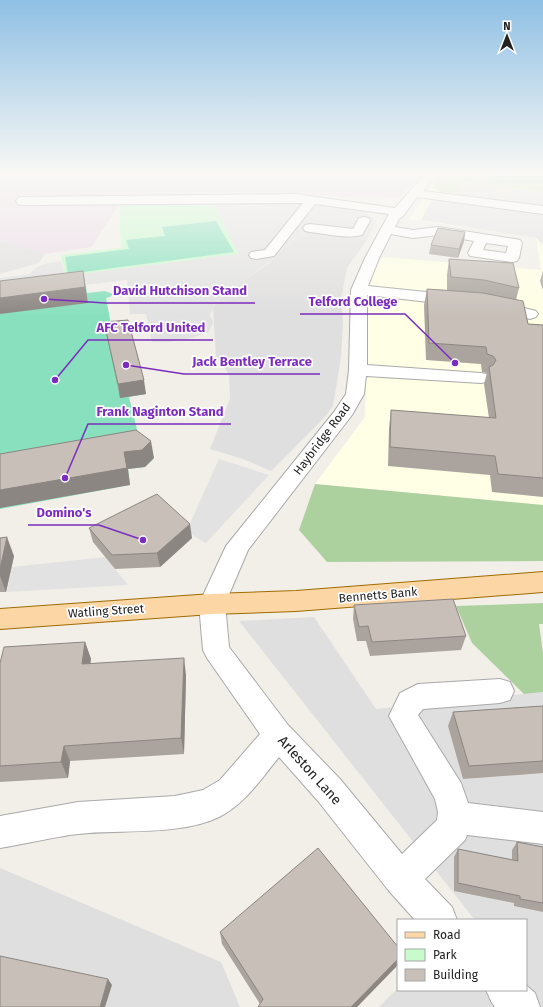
<svg xmlns="http://www.w3.org/2000/svg" width="543" height="1007" font-family="'Fira Sans',sans-serif">
  <rect width="100%" height="100%" fill="#f2efe9"/>
  <!-- residential -->
  <g fill="#e0dfdf">
    <polygon points="308,233 367,240 347,268 341,299 343,324 341,357 333,406 325,417 271,471 243,459 210,449 230,399 229,374 216,357 213,309 216,303 228,291 268,264 282,250"/>
    <polygon points="0,240 45,254 39,263 0,274"/>
    <polygon points="314,617 376,709 543,692 543,1007 379,1007 398,988 398,990 526,990 526,920 473,920 474,919 239,621"/>
    <polygon points="0,868 221,962 240,1007 0,1007"/>
  </g>
  <!-- industrial -->
  <polygon fill="#ebdbe8" points="0,175 418,175 399,198 239,194 125,196 91,247 45,254 0,240"/>
  <!-- education -->
  <polygon fill="#ffffe5" points="439,175 543,175 543,505 315,484 365,417 368,285 382,257 541,270 536,238 409,219"/>
  <!-- grass -->
  <polygon fill="#cdebb0" points="439,175 543,175 543,192 462,182 457,193 441,192 432,187"/>
  <!-- forest -->
  <g fill="#add19e">
    <polygon points="315,484 543,505 543,561 327,562 299,530"/>
    <polygon points="543,603 543,624 539,624 543,653 543,692 524,694 472,643 456,606"/>
  </g>
  <!-- park -->
  <polygon fill="#c8facc" points="214,203 238,254 65,276 61,255 121,248 119,205"/>
  <!-- pitch -->
  <g fill="#88e0be">
    <polygon points="486,175 543,175 543,183 492,183"/>
    <polygon points="216,221 234,252 68,274 65,257 129,249 126,240 165,236 162,227"/>
    <polygon points="86,286 87,293 105,291 113,294 110,297 106,298 113,335 130,333 146,394 129,397 143,454 149,454 154,458 145,467 128,469 130,485 0,509 0,297"/>
  </g>
  <!-- parking -->
  <g fill="#e2e2e2">
    <polygon points="462,182 543,192 543,245 536,238 421,220 433,198 454,201"/>
    <polygon points="293,202 361,211 368,214 376,221 367,240 308,233 282,250 267,264 228,291 216,302 210,315 213,322 209,332 192,338 169,342 152,342 146,314 130,314 127,280 0,295 0,278 29,274 37,267 48,263 61,261 65,276 238,254 214,203"/>
    <polygon points="219,459 269,475 206,543 197,538 187,530"/>
    <polygon points="105,557 128,585 7,592 12,567"/>
  </g>
  <g fill="none" stroke-linecap="round" stroke-linejoin="round">
    <defs>
      <g id="minor">
        <path d="M424,175H435L423,191L543,206V214L417,197L404,215L399,219L395,227L413,230L438,227L515,239L520,240L522,243L519,258L517,261L512,262L470,256L468,253L474,241L438,235L413,238L391,234L379,258L368,286L455,295L460,297L463,300L460,303L455,305L367,295V365L481,373L487,374L490,378L487,382L481,383L366,376L364,394L352,415L248,550L225,604L229,647L288,725L340,779L402,854L437,820L438,812L435,799L389,716L400,693L418,684L500,679L510,682L514,691L510,700L500,703L423,709L418,715L461,783L468,803L543,812V844L467,835L465,840L425,879L452,907L457,920H415L389,891L318,801L279,757C261,779 245,804 219,817C180,836 121,829 78,834C52,837 26,844 0,848V816L78,802L175,796L203,790L220,780L260,734L207,658L203,650L199,604L226,546L334,412L346,394L349,370L351,290L365,258L389,214L315,204L274,256L256,259L251,258L249,255L251,252L265,250L303,203L22,205L18,204L16,201L18,198L22,197L295,194L395,208ZM486,243L508,246L506,253L483,250Z"/>
        <path d="M364,217L369,218L370,221L362,235C345,239 327,234 310,232L305,231L303,228L305,225L310,224L353,229L359,218Z"/>
        <polygon points="497,301 536,311 538,314 536,317 530,319 491,309 489,306 491,303"/>
        <polygon points="526,985 535,993 540,1007 495,1007 492,1003 486,990 526,990"/>
      </g>
      <polygon id="major" points="543,572 543,592 296,611 212,614 0,629 0,609 212,594 296,591"/>
    </defs>
    <!-- minor casing -->
    <use href="#minor" stroke="#a9a9a9" stroke-width="2"/>
    <!-- major casing -->
    <use href="#major" stroke="#a06b00" stroke-width="2"/>
    <!-- minor -->
    <use href="#minor" fill="#fff" fill-rule="evenodd"/>
    <!-- major -->
    <use href="#major" fill="#fcd6a4" fill-rule="evenodd"/>
  </g>
  <!-- wall -->
  <g fill="#aba49e">
    <polygon points="465,232 464,241 458,258 429,254 431,245"/>
    <polygon points="449,259 519,288 516,300 528,324 543,325 543,497 492,492 490,475 388,466 389,428 391,410 489,418 484,384 487,373 482,372 481,364 426,360 424,305 427,289 447,290 447,275"/>
    <polygon points="543,271 543,290 540,281"/>
    <polygon points="104,322 146,394 120,398"/>
    <polygon points="89,528 192,538 160,567 115,569 93,542"/>
    <polygon points="0,538 14,556 6,592 0,592"/>
    <polygon points="354,605 466,636 461,650 370,656 366,641 357,641 353,619"/>
    <polygon points="85,642 91,659 90,663 186,675 184,754 70,761 68,778 0,782 0,663"/>
    <polygon points="543,706 543,773 463,779 448,726 453,712"/>
    <polygon points="517,842 543,847 543,912 514,906 514,903 454,891 454,857 458,849 512,860 512,850"/>
    <polygon points="220,932 398,964 357,1007 258,1007 260,1004 222,944"/>
  </g>
  <!-- shaded-wall -->
  <g fill="#8b8681">
    <polygon points="465,232 464,241 458,258 459,249"/>
    <polygon points="83,271 88,303 0,314 0,298"/>
    <polygon points="144,380 146,394 120,398 118,384"/>
    <polygon points="151,441 154,458 145,467 128,469 130,485 0,508 0,490 124,452"/>
    <polygon points="190,524 192,538 160,567 157,553"/>
    <polygon points="7,537 14,556 6,592 0,576 0,569"/>
    <polygon points="85,642 91,659 88,680 82,664"/>
    <polygon points="184,658 186,675 184,754 181,738"/>
    <polygon points="64,746 70,761 68,778 61,762"/>
    <polygon points="398,959 398,965 357,1007 351,1007"/>
    <polygon points="108,979 112,985 105,1007 100,1007"/>
  </g>
  <!-- building -->
  <g fill="#c7bfb8" stroke="#8b8681">
    <polygon points="438,228 465,232 459,249 431,245"/>
    <polygon points="449,259 513,263 519,288 484,280 451,277"/>
    <polygon points="83,271 85,287 0,298 0,281"/>
    <polygon points="427,289 483,293 523,301 528,324 543,325 543,478 498,474 495,456 390,447 391,410 496,418 489,367 493,365 496,360 493,356 487,354 486,347 429,343"/>
    <polygon points="128,320 144,380 118,384 104,322"/>
    <polygon points="136,430 151,441 142,450 124,452 127,468 0,490 0,454"/>
    <polygon points="157,494 190,524 157,553 112,555 89,528"/>
    <polygon points="7,537 0,569 0,538"/>
    <polygon points="453,599 466,636 372,642 368,626 359,627 354,605"/>
    <polygon points="85,642 82,664 184,658 181,738 64,746 61,762 0,766 0,663 4,647"/>
    <polygon points="543,706 543,761 469,766 453,712"/>
    <polygon points="517,842 543,847 543,903 520,899 520,896 458,883 458,849 518,861"/>
    <polygon points="318,848 398,947 398,959 351,1007 258,1007 263,999 220,932"/>
    <polygon points="0,956 108,979 100,1007 0,1007"/>
  </g>
  <!-- sky -->
  <linearGradient id="sky" x2="0" y2="1"><stop stop-color="#8fc0e4"/><stop offset="0.55" stop-color="#f9f8f5"/><stop offset="1" stop-color="#f9f8f5" stop-opacity="0"/></linearGradient>
  <rect width="543" height="316" fill="url(#sky)"/>
  <g text-anchor="middle" stroke-width="3.5" stroke-linejoin="round" paint-order="stroke">
    <!-- street labels -->
    <g font-size="12" fill="#222" stroke="#fff">
      <text transform="translate(322 439) rotate(-53)" y="4">Haybridge Road</text>
      <text transform="translate(378 595) rotate(-5)" y="4">Bennetts Bank</text>
      <text transform="translate(106 611) rotate(-4)" y="4">Watling Street</text>
    </g>
    <!-- near-street labels -->
    <g font-size="14" fill="#222" stroke="#fff">
      <text transform="translate(310 770) rotate(48)" y="5">Arleston Lane</text>
    </g>
  </g>
  <!-- callouts -->
  <path fill="none" stroke="#7b2cbf" stroke-width="1.5" d="M44 299L105 303H255M455 363L405 314H300M55 380L88 340H213M126 365L184 374H320M65 478L88 424H231M143 540L99 525H28"/>
  <g fill="#7b2cbf" stroke="#fff" stroke-width="1.5">
    <circle cx="44" cy="299" r="4"/>
    <circle cx="455" cy="363" r="4"/>
    <circle cx="55" cy="380" r="4"/>
    <circle cx="126" cy="365" r="4"/>
    <circle cx="65" cy="478" r="4"/>
    <circle cx="143" cy="540" r="4"/>
  </g>
  <g font-size="13" text-anchor="middle" font-weight="bold" fill="#7b2cbf" stroke="#fff" stroke-width="3.5" stroke-linejoin="round" paint-order="stroke">
    <text x="180" y="295">David Hutchison Stand</text>
    <text x="353" y="306">Telford College</text>
    <text x="151" y="332">AFC Telford United</text>
    <text x="252" y="366">Jack Bentley Terrace</text>
    <text x="160" y="416">Frank Naginton Stand</text>
    <text x="64" y="517">Domino's</text>
  </g>
  <!-- legend -->
  <rect x="397" y="919" width="130" height="72" fill="#ffffff" stroke="#a7a7a7"/>
  <rect x="405" y="932" width="20" height="6" fill="#fcd6a4" stroke="#a7a7a7"/>
  <text x="433" y="939" font-size="12" fill="#222222">Road</text>
  <rect x="405" y="949" width="20" height="12" fill="#c8facc" stroke="#a7a7a7"/>
  <text x="433" y="959" font-size="12" fill="#222222">Park</text>
  <rect x="405" y="969" width="20" height="12" fill="#c7bfb8" stroke="#a7a7a7"/>
  <text x="433" y="979" font-size="12" fill="#222222">Building</text>
  <!-- north arrow -->
  <g transform="translate(507 36)" stroke="#ffffff" stroke-width="3" paint-order="stroke">
  <path d="M0-3L7 15L0 10L-7 15Z" fill="#222222"/>
  <text y="-6" font-size="11" font-weight="bold" text-anchor="middle" fill="#222222">N</text>
  </g>
</svg>
